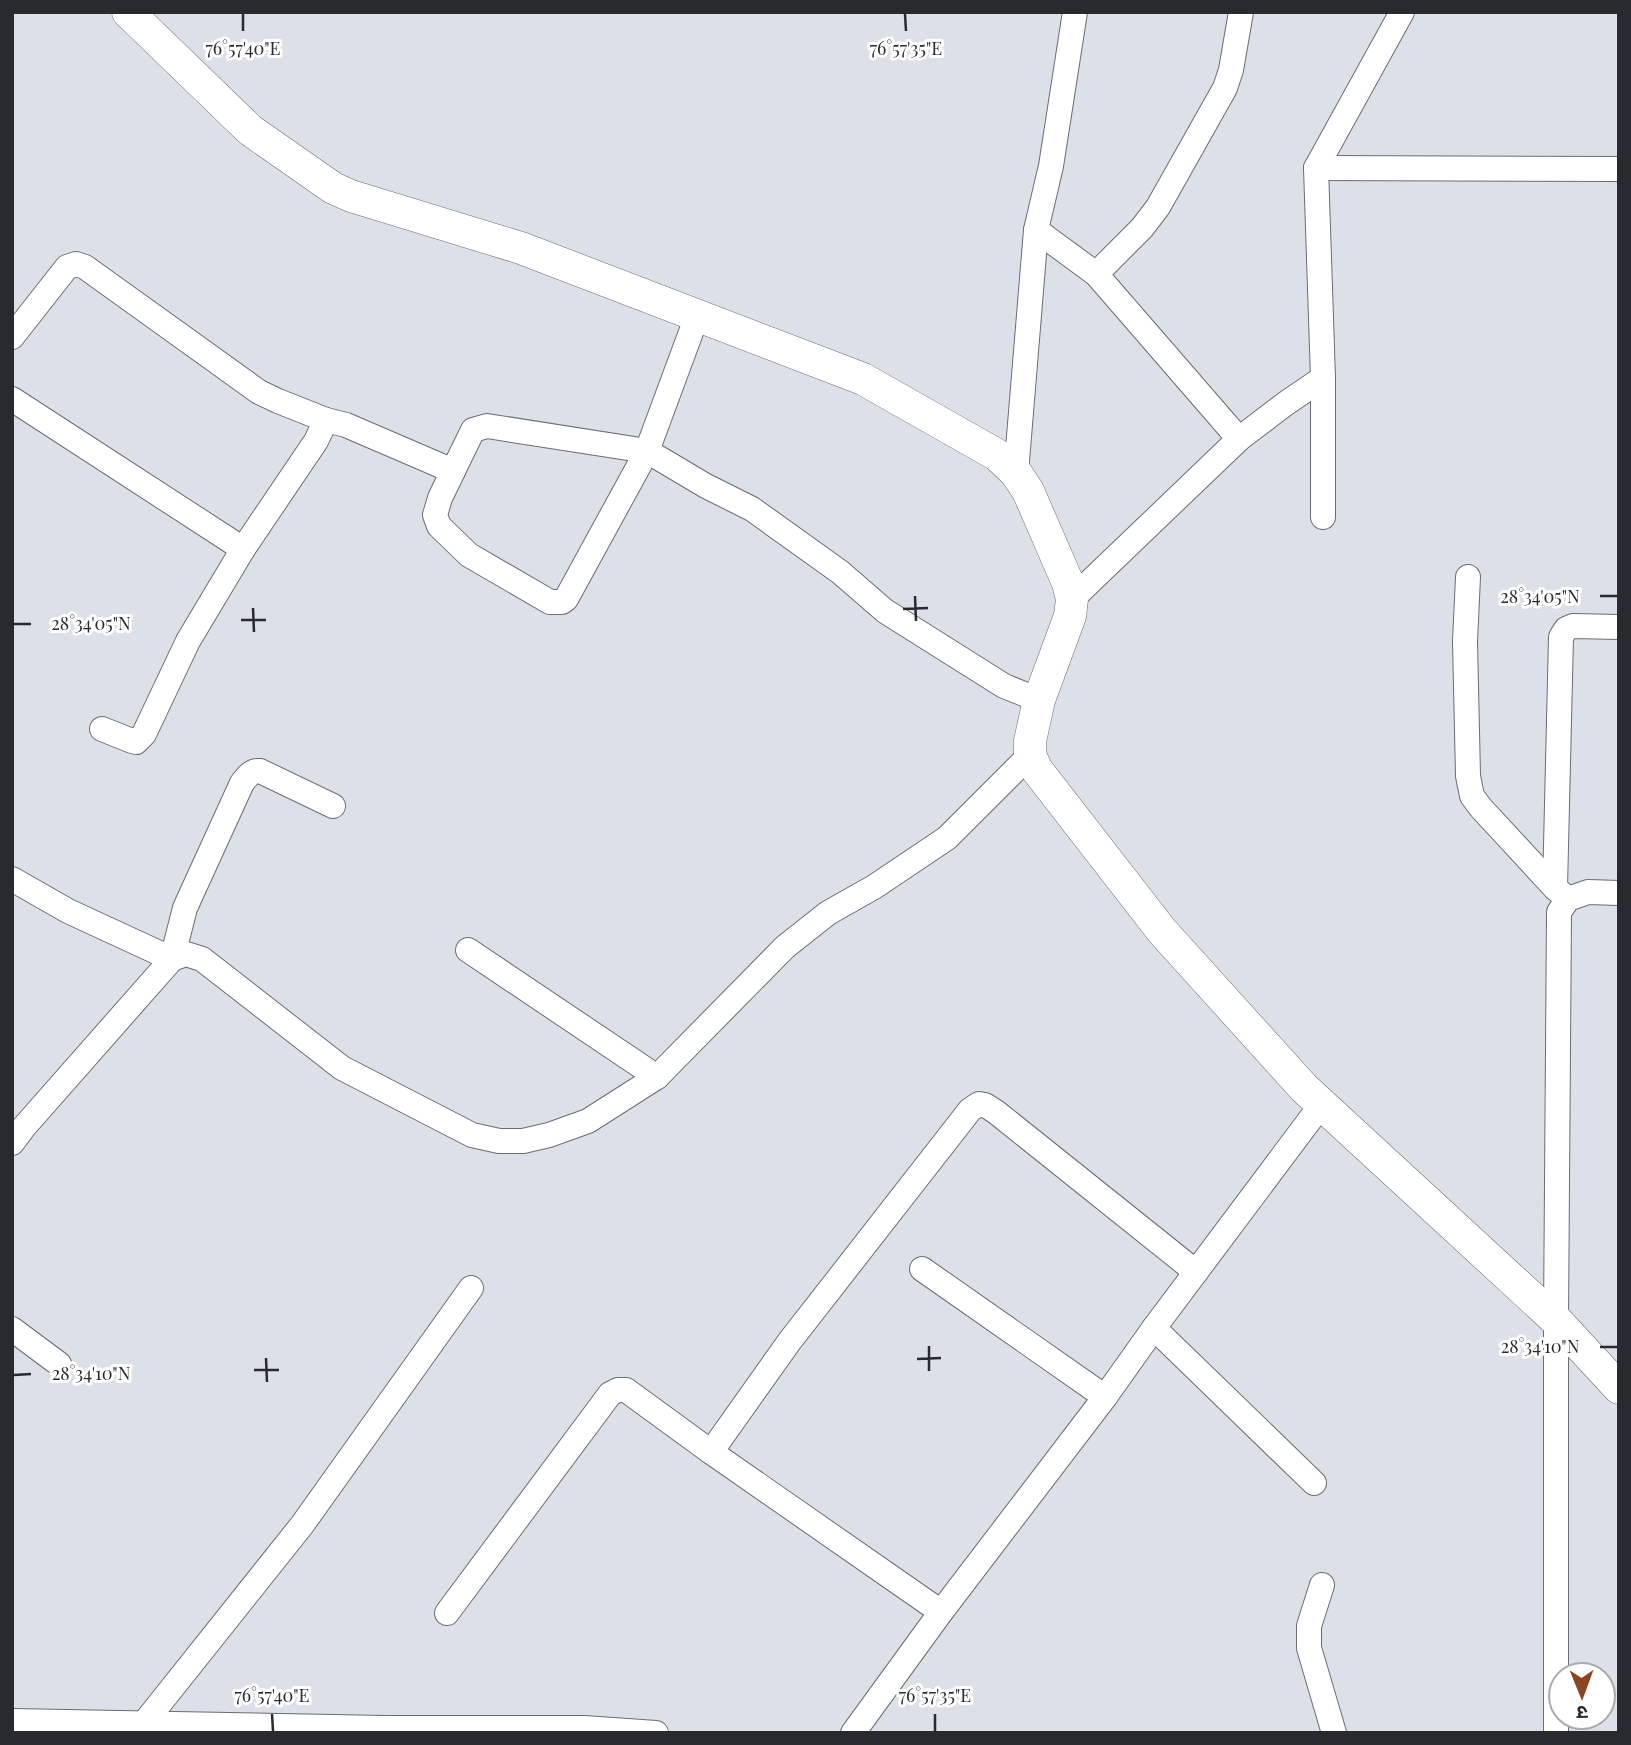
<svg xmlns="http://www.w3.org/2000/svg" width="1631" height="1745" font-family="'Playfair Display','Noto Sans Devanagari',serif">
  <rect width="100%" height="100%" fill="#dce0e9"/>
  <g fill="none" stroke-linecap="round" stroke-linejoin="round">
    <defs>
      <g id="minor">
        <polyline points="1316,168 1619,169"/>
        <polyline points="1036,230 1096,274 1239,439"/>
        <polyline points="1096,274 1142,228 1158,207 1225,88 1231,70 1241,12"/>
        <polyline points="12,337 67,267 76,264 85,267 259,392 278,401 326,420"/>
        <polyline points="12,399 243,549"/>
        <polyline points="453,471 440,498 435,515 439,526 469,555 550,602 562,602 566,599 647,451 697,316"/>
        <polyline points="1016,473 1036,230 1051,166 1075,12"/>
        <polyline points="1323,517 1323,378 1316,168 1402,12"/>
        <polyline points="1468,577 1465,641 1468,776 1472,796 1481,808 1555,888 1568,899"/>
        <polyline points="1072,599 1239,439 1285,404 1323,378"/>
        <polyline points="102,729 132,741 136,742 144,734 188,641 243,549 316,441 326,420 346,425 453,471 473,430 487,426 647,451 706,486 752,509 840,572 885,611 1004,686 1039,700"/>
        <path d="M12,879L68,911L172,959L185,908L242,783C247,777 251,770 260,771L333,806"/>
        <polyline points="1555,888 1561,637 1566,629 1573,626 1619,627"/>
        <polyline points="468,950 657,1077"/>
        <polyline points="12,1143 24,1127 172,959 186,954 202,959 342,1068 472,1135 499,1141 523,1141 549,1135 588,1121 657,1077 785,947 828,913 874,887 947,838 1030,755"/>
        <polyline points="922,1269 1105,1397"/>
        <polyline points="1154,1328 1314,1483"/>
        <polyline points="12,1329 59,1364"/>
        <polyline points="711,1452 789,1342 970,1110 979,1104 985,1105 996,1112 1196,1272"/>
        <polyline points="1322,1585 1309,1626 1309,1648 1334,1733"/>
        <polyline points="447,1613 610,1394 618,1390 626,1390 711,1452 941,1612"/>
        <polyline points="12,1721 385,1728 584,1728 656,1733"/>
        <polyline points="137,1732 302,1525 471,1288"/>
        <polyline points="853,1733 941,1612 1105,1397 1154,1328 1321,1105"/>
        <polyline points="1556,1733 1556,1320 1559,912 1568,899 1588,892 1619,893"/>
      </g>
      <polyline id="tertiary" points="128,12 250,130 333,188 351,196 521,248 863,379 997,455 1016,473 1028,491 1068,583 1072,599 1070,616 1039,700 1030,741 1030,755 1037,770 1162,931 1304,1088 1556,1320 1619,1388"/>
    </defs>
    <!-- minor casing -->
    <use href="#minor" stroke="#696d74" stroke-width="26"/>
    <!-- tertiary casing -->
    <use href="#tertiary" stroke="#696d74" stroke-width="33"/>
    <!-- minor -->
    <use href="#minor" stroke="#fff" stroke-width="24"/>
    <!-- tertiary -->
    <use href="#tertiary" stroke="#fff" stroke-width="32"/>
  </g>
  <!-- ticks -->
  <path fill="none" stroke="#282a2d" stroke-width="2.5" d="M243,14V31M905,14L906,31M915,596L916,621M1600,596H1617M253,608L254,632M903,609L928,608M241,620H266M14,624H31M929,1346V1371M1600,1347H1617M266,1358L267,1382M917,1359L941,1358M254,1370H279M14,1375L31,1374M272,1714L273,1731M935,1714V1731"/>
  <g font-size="18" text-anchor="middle" fill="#282a2d" stroke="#fff" stroke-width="6" stroke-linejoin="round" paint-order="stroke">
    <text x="243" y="55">76°57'40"E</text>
    <text x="906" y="55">76°57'35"E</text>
    <text x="1540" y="603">28°34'05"N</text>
    <text x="91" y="630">28°34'05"N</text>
    <text x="1540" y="1353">28°34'10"N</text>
    <text x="91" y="1380">28°34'10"N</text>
    <text x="272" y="1702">76°57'40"E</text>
    <text x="935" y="1702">76°57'35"E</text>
  </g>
  <!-- border -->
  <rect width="1631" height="1745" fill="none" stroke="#282a2d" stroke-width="28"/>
  <!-- north arrow -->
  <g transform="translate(1582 1696) rotate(179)"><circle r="33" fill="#ffffff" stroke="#a9aaab" stroke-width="2"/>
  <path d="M0-5L12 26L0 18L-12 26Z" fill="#8c4521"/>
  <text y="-10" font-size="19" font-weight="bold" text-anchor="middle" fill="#282a2d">उ</text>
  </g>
</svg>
